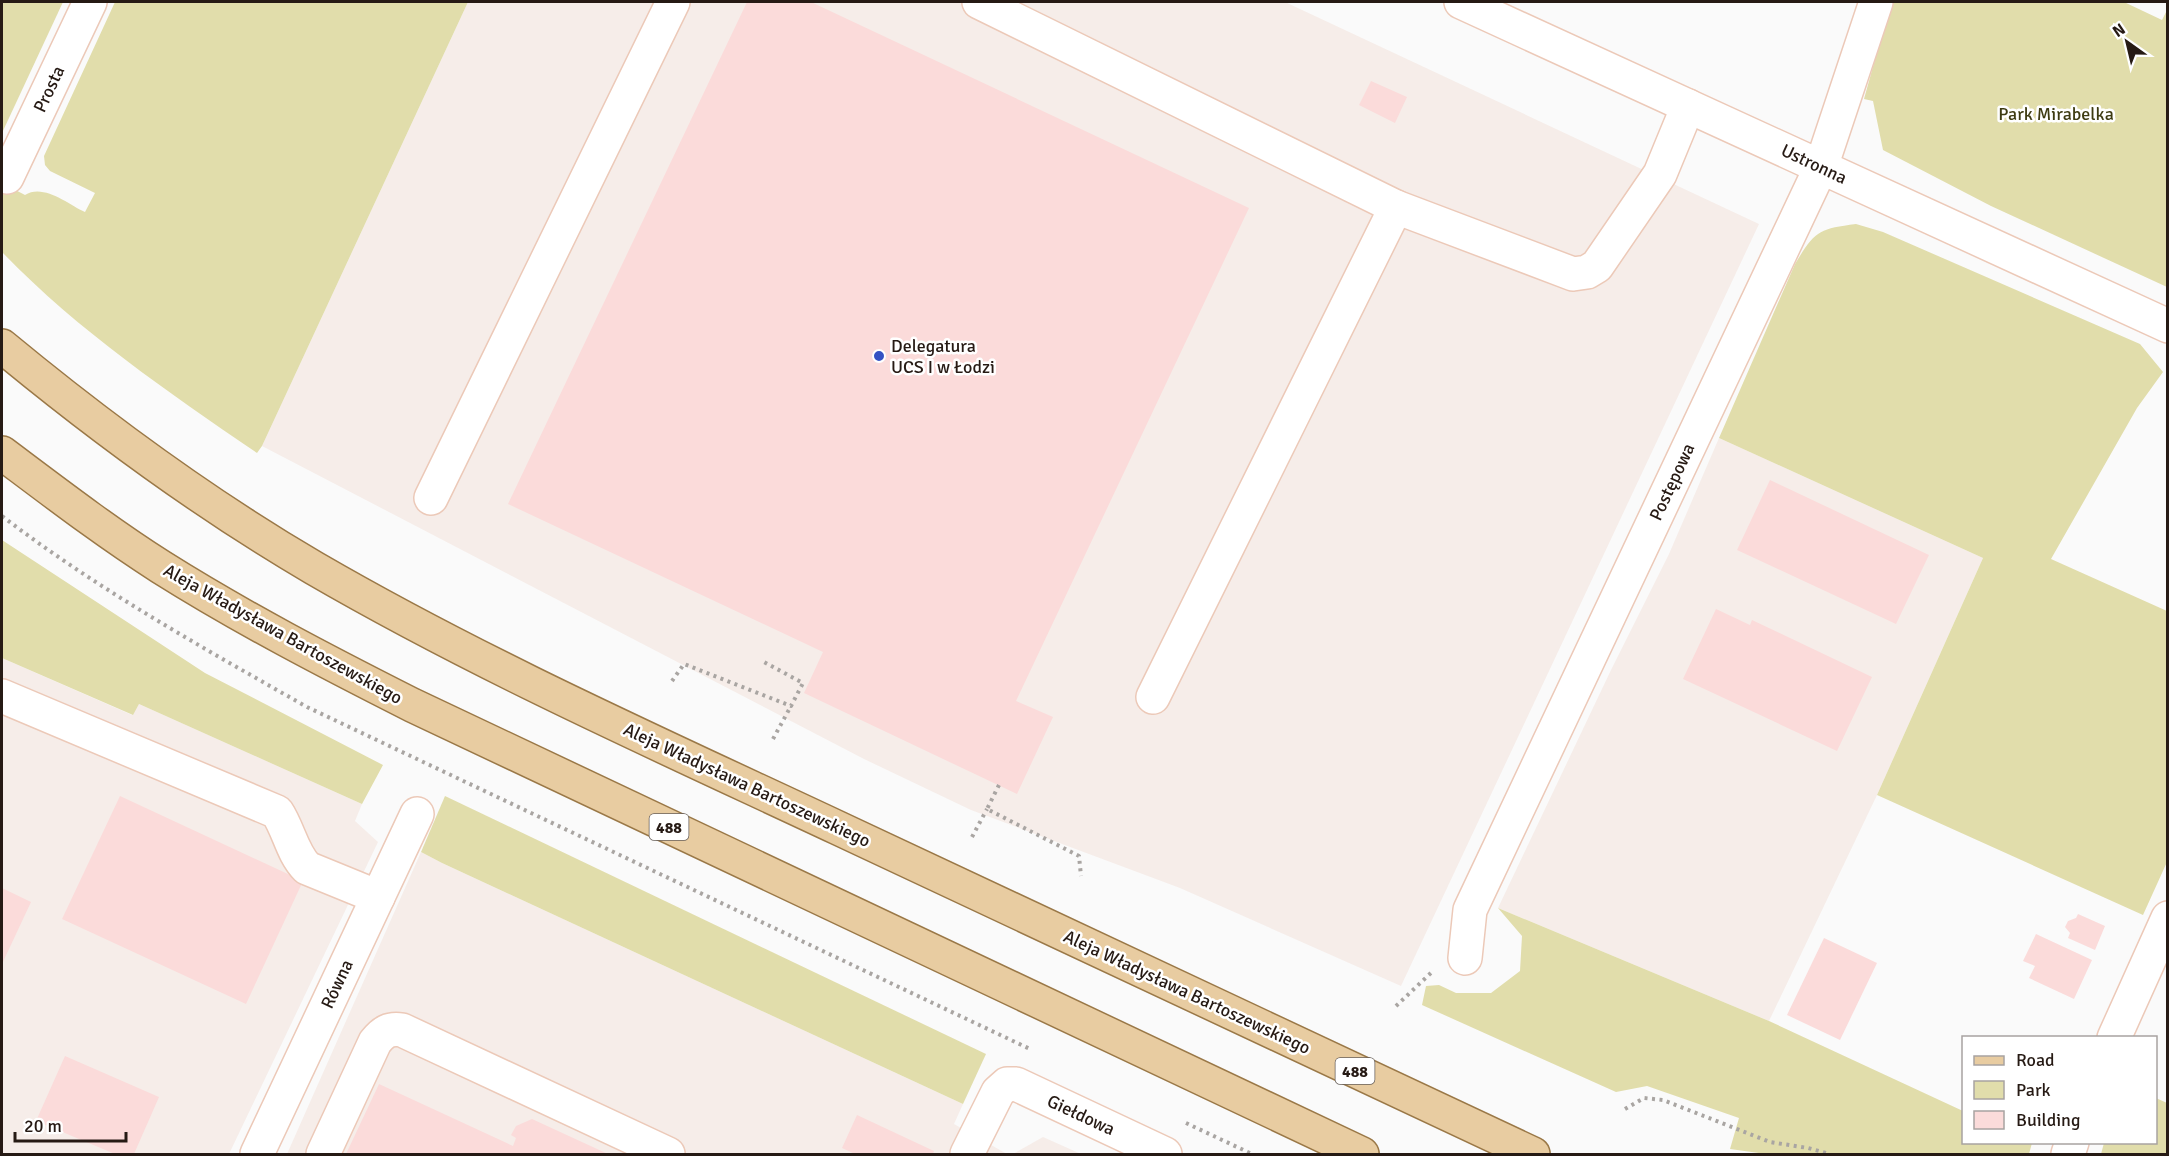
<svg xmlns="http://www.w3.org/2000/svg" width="2169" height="1156" font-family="Signika,sans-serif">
  <rect width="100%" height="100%" fill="#fafafa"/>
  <!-- built -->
  <g fill="#f6ede9">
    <polygon points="468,2 1285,2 1759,224 1401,986 1180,888 971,810 864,759 262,446"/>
    <polygon points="1719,438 1983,558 1877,795 1769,1021 1498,908 1611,670 1669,554"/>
    <polygon points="2,658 132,715 139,704 362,804 355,821 378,842 229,1154 2,1154"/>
    <polygon points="421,852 442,863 963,1104 954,1124 1007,1154 287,1154"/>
    <polygon points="1043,1137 1081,1154 1013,1154"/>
  </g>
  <!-- green -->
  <g fill="#e1ddab">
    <polygon points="2,2 63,2 2,133"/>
    <path d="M115,2H468L262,446L257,453C168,392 77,330 2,252V183L25,195C43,183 68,204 85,212L95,193L50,171L45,165L44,156Z"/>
    <polygon points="1891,2 2124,2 2162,20 2167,10 2167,287 1991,206 1883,150 1873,101 1864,99"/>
    <path d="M1856,224L1883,232L2140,344L2163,372L2137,408L2051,559L2167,611V862L2143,915L1877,795L1983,558L1719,438L1795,264C1815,231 1818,229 1856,224Z"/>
    <polygon points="2,540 205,673 383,765 362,804 139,704 133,715 2,658"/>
    <polygon points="445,796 986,1054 963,1104 442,863 421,852"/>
    <polygon points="1498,908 1769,1021 1963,1111 1964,1142 2032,1143 2029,1154 1766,1154 1730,1149 1739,1118 1647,1086 1616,1092 1422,1005 1426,986 1439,985 1456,993 1491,993 1520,971 1522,936"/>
    <polygon points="2156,1098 2167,1103 2167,1154 2101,1154 2104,1143 2156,1142"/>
  </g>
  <!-- building -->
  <g fill="#fbdbda">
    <polygon points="747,2 811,2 1249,208 1016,701 1053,717 1017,794 804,693 823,652 508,504"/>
    <polygon points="1371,81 1407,97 1395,123 1359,105"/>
    <polygon points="1770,480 1929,555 1896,624 1737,550"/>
    <polygon points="1716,609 1750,625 1752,620 1872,677 1837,751 1683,679"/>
    <polygon points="120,796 303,881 246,1004 62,919"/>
    <polygon points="2,888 31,902 2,964"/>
    <polygon points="2078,914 2105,926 2095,950 2068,938 2070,933 2065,927 2068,921 2076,918"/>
    <polygon points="2036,934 2092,960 2074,999 2029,978 2035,966 2023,961"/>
    <polygon points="1824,938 1877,963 1840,1040 1787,1015"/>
    <polygon points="65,1056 159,1097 134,1154 115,1154 36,1121"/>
    <polygon points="379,1084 513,1146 516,1138 511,1135 516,1126 532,1119 608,1154 346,1154"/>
    <polygon points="857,1115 934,1151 933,1154 855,1154 842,1148"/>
  </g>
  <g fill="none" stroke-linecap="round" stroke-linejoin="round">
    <defs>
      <g id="minor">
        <polyline points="979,2 1396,207 1153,697"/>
        <polyline points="1461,2 2168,326"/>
        <polyline points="7,177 90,2"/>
        <polyline points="1396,207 1573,274 1587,272 1597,266 1660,174 1688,106"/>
        <polyline points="431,498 673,2"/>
        <path d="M2,696L277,812C289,830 292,853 307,868L378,897"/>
        <polyline points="1465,958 1470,910 1821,167 1876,2"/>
        <polyline points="2114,1038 2168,918"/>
        <polyline points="257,1154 417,814"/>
        <path d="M323,1154L375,1042C383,1032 389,1028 402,1030L668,1154"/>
        <polyline points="967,1154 998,1092 1007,1084 1016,1084 1165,1154"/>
        <polyline points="2068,1154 2072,1142"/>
      </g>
      <g id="major">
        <path d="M2,346C100,427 203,503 314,568C483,666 661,745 838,828C1069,936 1301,1045 1533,1154"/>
        <path d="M2,453C54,492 106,532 161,567C242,618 327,662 412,705L1362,1154"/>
      </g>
    </defs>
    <!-- minor casing -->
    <use href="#minor" stroke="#ecc9b8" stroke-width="36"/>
    <!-- major casing -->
    <use href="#major" stroke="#9a7847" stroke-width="36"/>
    <!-- path -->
    <g stroke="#a9a5a2" stroke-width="4" stroke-dasharray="3 4.5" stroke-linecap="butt">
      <path d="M2,516C97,589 203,648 307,707L1030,1049"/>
      <polyline points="672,681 684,664 791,706 803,683 762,661"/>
      <polyline points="773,739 791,706"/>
      <polyline points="999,785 987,809 1079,856 1081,876"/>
      <polyline points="972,837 987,809"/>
      <polyline points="1396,1006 1433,971"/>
      <polyline points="1625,1109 1644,1098 1663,1100 1770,1142 1808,1148 1830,1154"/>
      <polyline points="1186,1123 1252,1154"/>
    </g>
    <!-- minor -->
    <use href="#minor" stroke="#fff" stroke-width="33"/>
    <!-- major -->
    <use href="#major" stroke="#e8cca1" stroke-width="33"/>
  </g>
  <!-- markers -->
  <circle fill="#3452c3" stroke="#fff" stroke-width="2" cx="879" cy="356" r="6"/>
  <g text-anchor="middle" stroke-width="5" stroke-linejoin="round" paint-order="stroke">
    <!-- shield labels -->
    <g fill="#fff" stroke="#675f5a" stroke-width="1.5">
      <rect x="649.5" y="814" width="39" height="26" rx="4.5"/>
      <rect x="1335.5" y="1058" width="39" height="26" rx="4.5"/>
    </g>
    <g font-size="16" font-weight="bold" fill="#261a14">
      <text x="669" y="833">488</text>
      <text x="1355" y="1077">488</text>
    </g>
    <!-- street labels -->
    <g font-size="18" fill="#261a14" stroke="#fff">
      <text transform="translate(49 89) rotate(-65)" y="6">Prosta</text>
      <text transform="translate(1814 164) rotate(25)" y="6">Ustronna</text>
      <text transform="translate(1672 482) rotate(-65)" y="6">Postępowa</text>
      <text transform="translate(283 634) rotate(29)" y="6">Aleja Władysława Bartoszewskiego</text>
      <text transform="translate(747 785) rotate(25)" y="6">Aleja Władysława Bartoszewskiego</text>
      <text transform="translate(337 984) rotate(-65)" y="6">Równa</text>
      <text transform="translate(1187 992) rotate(25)" y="6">Aleja Władysława Bartoszewskiego</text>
      <text transform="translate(1081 1115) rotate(25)" y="6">Giełdowa</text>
    </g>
    <!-- park labels -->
    <g font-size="18" fill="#3e3b12" stroke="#fff">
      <text x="2056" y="120">Park Mirabelka</text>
    </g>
    <!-- poi labels -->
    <g font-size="18" fill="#261a14" stroke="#fff" text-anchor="start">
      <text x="891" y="352">Delegatura<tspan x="891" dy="21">UCS I w Łodzi</tspan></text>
    </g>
  </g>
  <!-- border -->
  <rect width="2169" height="1156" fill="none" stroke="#261a14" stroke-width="6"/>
  <!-- legend -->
  <rect x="1962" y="1036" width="195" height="108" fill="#ffffff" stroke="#a8a3a1" stroke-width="1.5"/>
  <rect x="1974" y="1056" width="30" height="9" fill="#e8cca1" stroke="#a8a3a1" stroke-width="1.5"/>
  <text x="2016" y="1066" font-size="18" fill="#261a14">Road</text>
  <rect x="1974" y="1081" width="30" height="18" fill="#e1ddab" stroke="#a8a3a1" stroke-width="1.5"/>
  <text x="2016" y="1096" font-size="18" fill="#261a14">Park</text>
  <rect x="1974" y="1111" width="30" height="18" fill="#fbdbda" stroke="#a8a3a1" stroke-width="1.5"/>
  <text x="2016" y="1126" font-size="18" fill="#261a14">Building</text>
  <!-- north arrow -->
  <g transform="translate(2127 42) rotate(326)" stroke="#ffffff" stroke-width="4.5" paint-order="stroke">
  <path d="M0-4.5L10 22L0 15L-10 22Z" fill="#261a14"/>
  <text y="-9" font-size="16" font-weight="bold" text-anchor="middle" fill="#261a14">N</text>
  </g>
  <!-- scale -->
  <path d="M15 1132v9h111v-9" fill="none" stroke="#261a14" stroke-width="3"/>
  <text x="24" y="1132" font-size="18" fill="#261a14" stroke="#ffffff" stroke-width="4.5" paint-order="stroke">20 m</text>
</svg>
